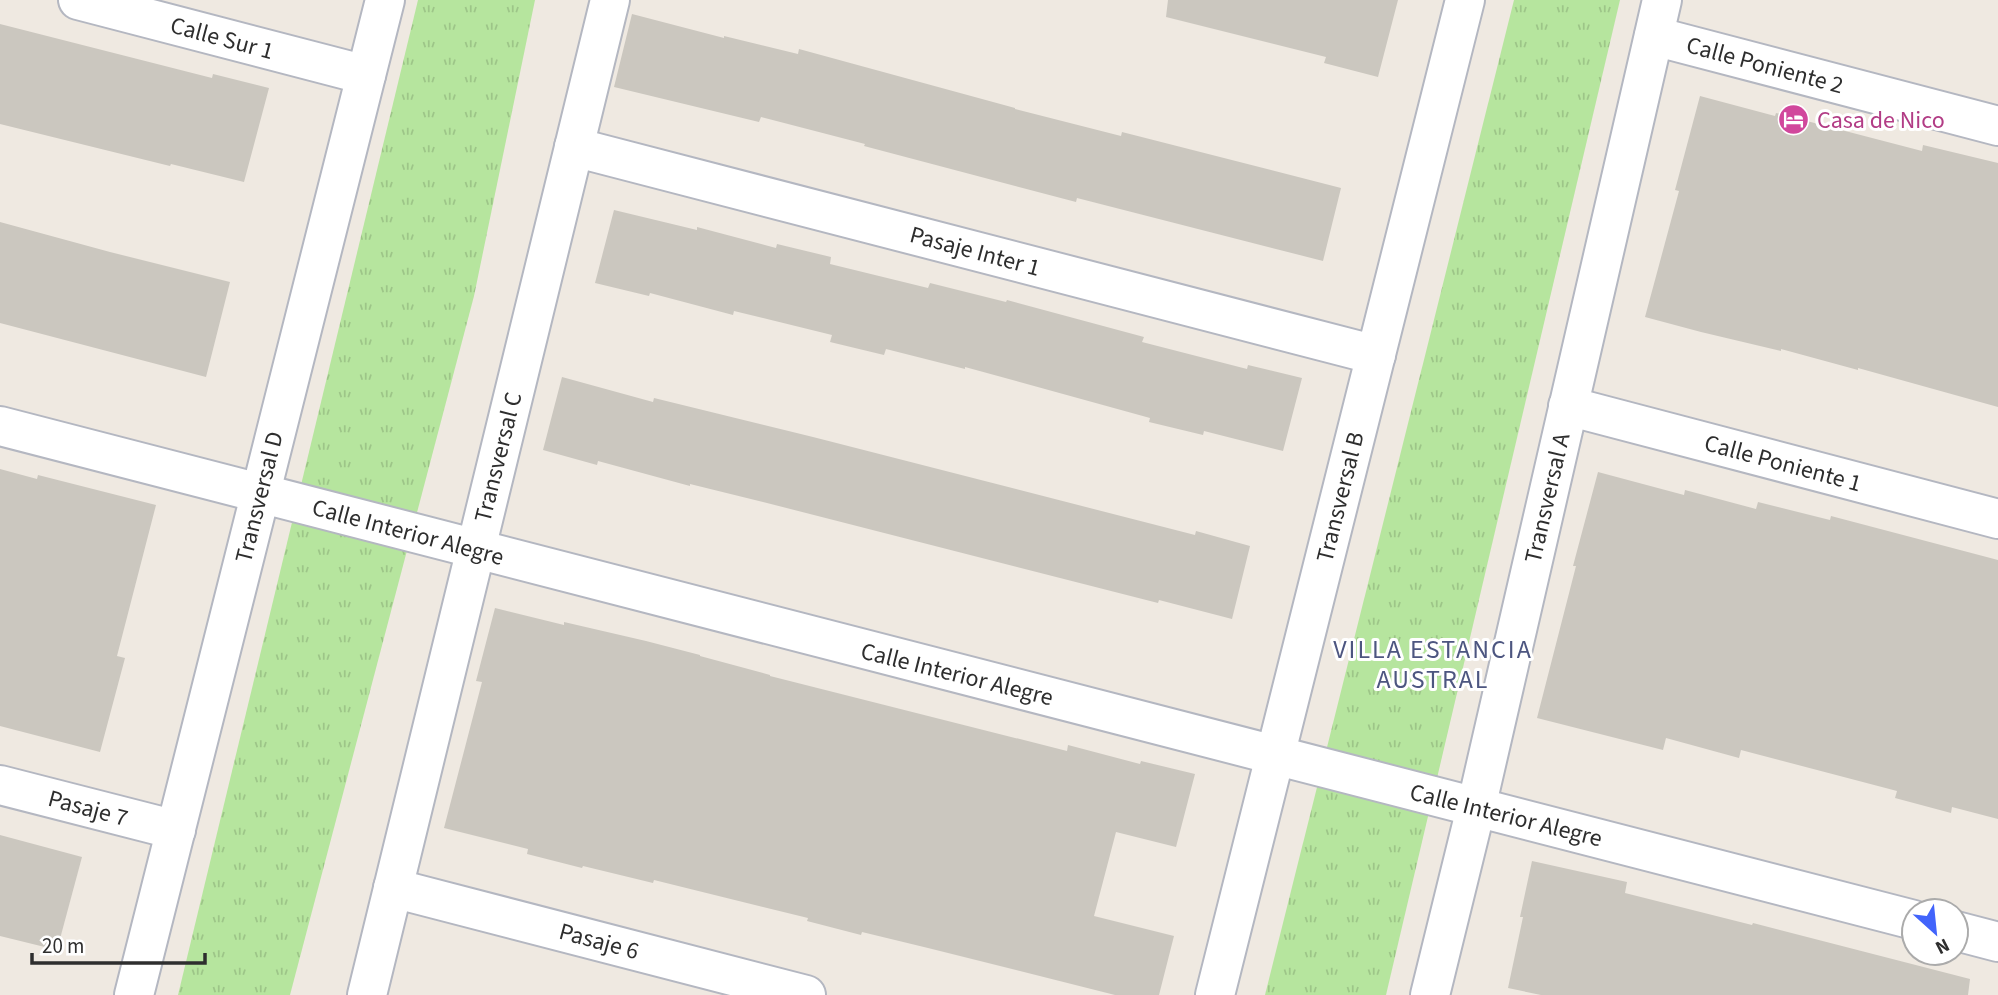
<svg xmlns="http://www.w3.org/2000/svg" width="1998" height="995" font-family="'Source Sans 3',sans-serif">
  <defs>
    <pattern id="grass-tufts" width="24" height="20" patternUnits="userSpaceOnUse" patternTransform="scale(1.75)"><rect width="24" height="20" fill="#b6e59e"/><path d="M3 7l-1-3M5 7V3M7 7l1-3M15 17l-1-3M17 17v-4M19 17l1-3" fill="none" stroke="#9dc588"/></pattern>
  </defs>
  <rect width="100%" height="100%" fill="#efe9e1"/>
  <!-- grass -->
  <g fill="url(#grass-tufts)">
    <polygon points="418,0 535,0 474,296 290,995 178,995"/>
    <polygon points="1514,0 1620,0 1386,995 1265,995"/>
  </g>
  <!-- building -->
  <g fill="#cbc7bf">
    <polygon points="1168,0 1398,0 1378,77 1324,63 1326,57 1166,17"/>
    <polygon points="632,14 724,38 724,36 798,54 799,49 1015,108 1015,109 1121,136 1122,132 1341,188 1323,261 1077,198 1076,202 864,146 865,144 761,117 759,122 614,87"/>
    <polygon points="0,24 212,78 213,74 269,88 244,182 171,164 170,166 0,124"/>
    <polygon points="1700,96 1775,116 1776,113 1922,151 1923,145 1998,163 1998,407 1858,368 1858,370 1781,349 1781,351 1701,332 1645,317 1679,191 1675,190"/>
    <polygon points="614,210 697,230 697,227 776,248 777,244 831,257 830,264 928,288 930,283 1006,302 1007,300 1144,337 1142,342 1247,369 1248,365 1302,378 1283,451 1204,431 1203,435 1149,422 1150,418 965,367 965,369 886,349 884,355 830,342 832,335 734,311 733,315 650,293 649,296 595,283"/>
    <polygon points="0,222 110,252 230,282 206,377 0,323"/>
    <polygon points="562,377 653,402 654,398 813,437 1195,535 1196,531 1250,546 1232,619 1159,600 1158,603 767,503 690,484 690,486 598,461 597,465 543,450"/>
    <polygon points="0,469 37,479 38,475 156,505 117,656 125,658 100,752 0,726"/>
    <polygon points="1598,472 1684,495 1685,490 1756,509 1758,502 1830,520 1831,516 1998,560 1998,819 1952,807 1951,813 1895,798 1897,791 1741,750 1739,758 1666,738 1663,750 1537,718 1576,566 1573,566"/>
    <polygon points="495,608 564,625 564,622 646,641 700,655 700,656 770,675 770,676 1067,751 1068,745 1140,764 1141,761 1195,774 1176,847 1116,832 1094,916 1174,936 1159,995 1115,995 928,948 862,932 861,935 807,921 808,918 654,880 653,883 583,866 582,868 527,854 528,849 444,828 482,682 476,681"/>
    <polygon points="0,835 82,857 57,950 0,936"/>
    <polygon points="1532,861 1627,882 1625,893 1752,925 1753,923 1970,979 1968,995 1541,995 1508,988 1523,917 1520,917"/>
  </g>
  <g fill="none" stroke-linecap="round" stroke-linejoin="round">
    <defs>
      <g id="street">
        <polyline points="78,0 366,75"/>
        <polyline points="1654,36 1998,126"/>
        <polyline points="574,147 1376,355"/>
        <polyline points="1568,406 1998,519"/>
        <polyline points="0,426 1914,920"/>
        <polyline points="0,785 176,830"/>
        <polyline points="393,888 806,995"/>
        <polyline points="1956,931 1998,942"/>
        <polyline points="134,995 385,0"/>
        <polyline points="367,995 610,0"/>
        <polyline points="1215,995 1465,0"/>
        <polyline points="1430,995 1476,808 1662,0"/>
      </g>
    </defs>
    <!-- street casing -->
    <use href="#street" stroke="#b4b7c1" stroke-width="42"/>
    <!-- street -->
    <use href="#street" stroke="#fff" stroke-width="38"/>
  </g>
  <!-- icons -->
  <defs>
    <symbol id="hotel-disc" viewBox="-11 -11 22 22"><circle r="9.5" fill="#d1479c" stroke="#fff"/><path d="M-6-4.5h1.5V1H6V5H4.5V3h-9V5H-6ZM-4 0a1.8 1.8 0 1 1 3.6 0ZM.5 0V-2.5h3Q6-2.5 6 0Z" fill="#fff"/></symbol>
  </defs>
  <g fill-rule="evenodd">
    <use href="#hotel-disc" x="1776" y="102" width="35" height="35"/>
  </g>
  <g text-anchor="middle" stroke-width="6" stroke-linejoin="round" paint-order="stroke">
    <!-- street labels -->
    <g font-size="24" fill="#2e2e2e" stroke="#fff">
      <text transform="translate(222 38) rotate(15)" y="8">Calle Sur 1</text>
      <text transform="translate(1765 65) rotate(15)" y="8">Calle Poniente 2</text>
      <text transform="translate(975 251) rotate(15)" y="8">Pasaje Inter 1</text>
      <text transform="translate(498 457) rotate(-76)" y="8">Transversal C</text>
      <text transform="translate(1783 463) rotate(15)" y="8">Calle Poniente 1</text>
      <text transform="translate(259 497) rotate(-76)" y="8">Transversal D</text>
      <text transform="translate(1340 497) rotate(-76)" y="8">Transversal B</text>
      <text transform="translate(1547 498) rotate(-77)" y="8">Transversal A</text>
      <text transform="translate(408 532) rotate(15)" y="8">Calle Interior Alegre</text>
      <text transform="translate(957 674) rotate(14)" y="8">Calle Interior Alegre</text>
      <text transform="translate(88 808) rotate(15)" y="8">Pasaje 7</text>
      <text transform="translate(1506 815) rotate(14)" y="8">Calle Interior Alegre</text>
      <text transform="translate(599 941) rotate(15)" y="8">Pasaje 6</text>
    </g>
    <!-- hotel labels -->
    <g font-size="24" fill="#b23c85" stroke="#fff" text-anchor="start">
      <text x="1817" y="128">Casa de Nico</text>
    </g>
    <!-- neighbourhood labels -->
    <g font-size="26" letter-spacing="2" fill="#4d5680" stroke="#fff">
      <text x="1433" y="658">VILLA ESTANCIA<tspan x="1433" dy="30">AUSTRAL</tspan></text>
    </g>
  </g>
  <!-- north arrow -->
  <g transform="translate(1935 932) rotate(153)"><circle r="33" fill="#ffffff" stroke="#ababab" stroke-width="2"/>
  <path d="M0-5L12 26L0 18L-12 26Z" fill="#4264fb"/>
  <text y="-10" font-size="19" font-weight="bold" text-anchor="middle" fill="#2e2e2e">N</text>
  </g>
  <!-- scale -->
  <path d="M32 953v10h173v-10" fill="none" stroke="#2e2e2e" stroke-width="3.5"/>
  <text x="42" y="953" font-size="21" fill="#2e2e2e" stroke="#ffffff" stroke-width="5" paint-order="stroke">20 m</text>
</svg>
